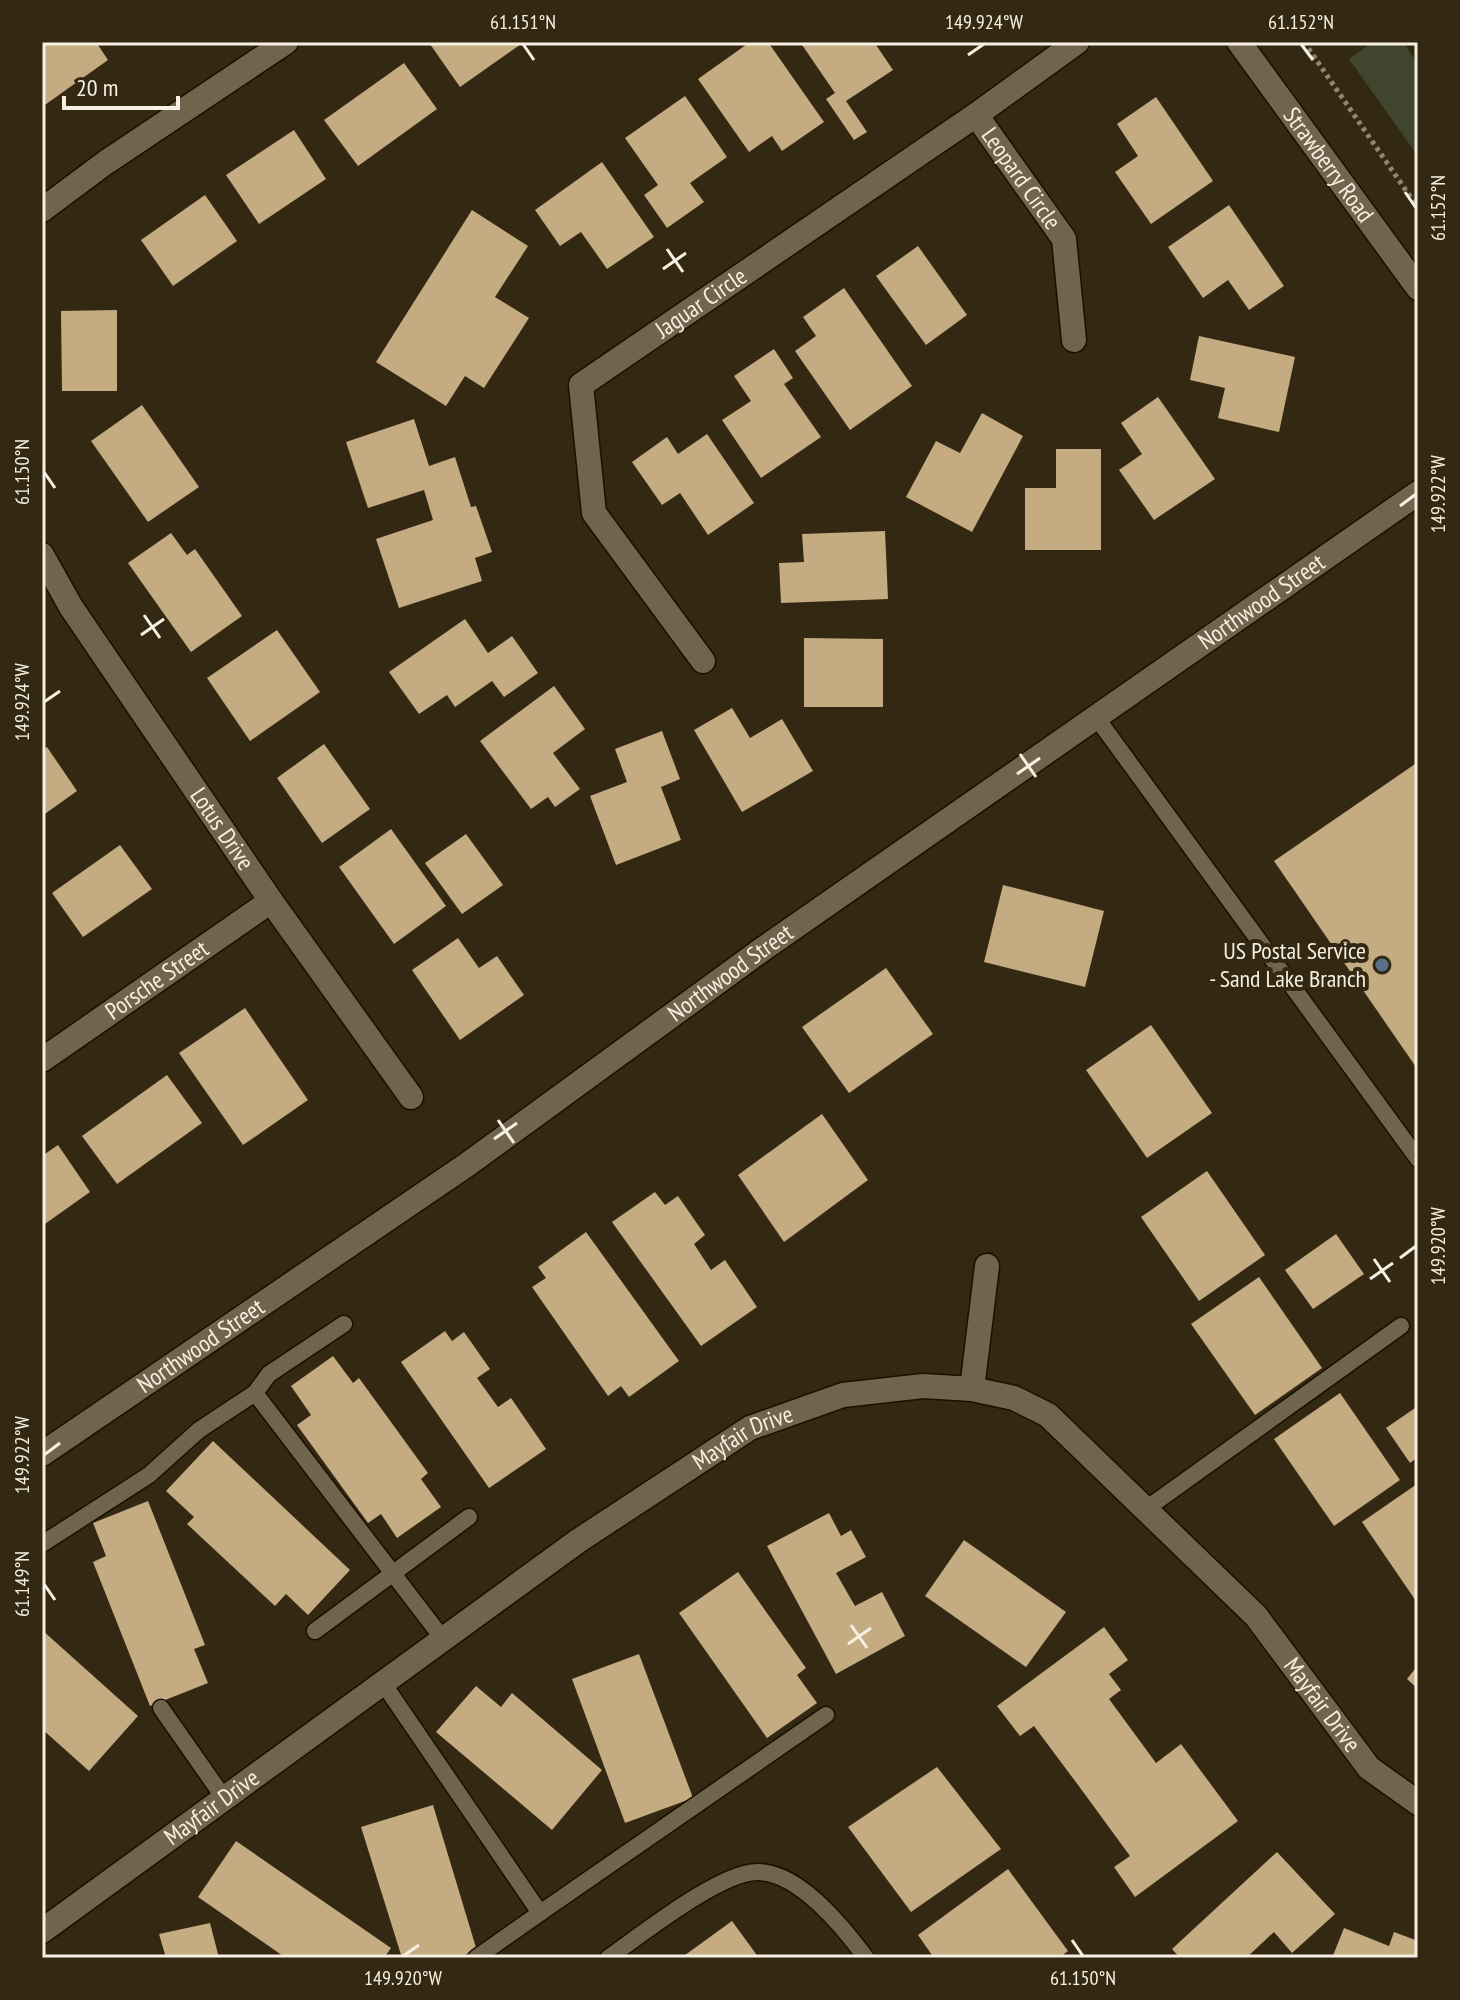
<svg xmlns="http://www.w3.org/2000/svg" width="1460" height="2000" font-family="'PT Sans Narrow',sans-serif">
  <rect width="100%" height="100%" fill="#332811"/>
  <!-- green -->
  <polygon fill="#40462e" points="1373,42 1403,42 1418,64 1418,156 1349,59"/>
  <!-- building -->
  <g fill="#c5ab82">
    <polygon points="42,42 96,42 108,60 42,107"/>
    <polygon points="433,42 524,42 460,87 430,44"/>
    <polygon points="750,42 768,42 824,122 782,151 772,136 749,152 698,79"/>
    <polygon points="800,42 874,42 893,70 846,101 867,132 854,140 826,99 835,93"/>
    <polygon points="404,63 437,109 358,166 324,120"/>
    <polygon points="685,96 727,157 690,183 704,202 667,228 644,195 658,185 625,138"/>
    <polygon points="1156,97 1213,181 1151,224 1115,172 1138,156 1117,124"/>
    <polygon points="294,130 326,179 259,224 226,175"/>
    <polygon points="602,162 654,237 607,269 581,232 560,246 535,210"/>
    <polygon points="205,195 237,241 173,286 141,240"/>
    <polygon points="1229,205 1284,286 1249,310 1228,280 1203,298 1168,247"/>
    <polygon points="472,210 528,246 495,297 529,318 484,388 465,376 446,406 376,362"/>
    <polygon points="918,246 967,315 926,345 876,276"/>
    <polygon points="844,288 912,386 850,430 795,351 816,336 803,317"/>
    <polygon points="117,310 117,391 62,391 61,311"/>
    <polygon points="1199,336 1295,357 1279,432 1218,418 1225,388 1190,380"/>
    <polygon points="774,349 793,378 784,384 821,437 761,478 722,420 751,401 734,376"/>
    <polygon points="1158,397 1215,479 1154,520 1119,470 1142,454 1121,423"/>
    <polygon points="142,405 199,487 148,522 91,441"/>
    <polygon points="982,413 1023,436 972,532 906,497 936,441 960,453"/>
    <polygon points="414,419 429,466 455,457 471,507 476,506 492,552 475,558 482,581 399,608 376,539 433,520 424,490 368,508 346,442"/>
    <polygon points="707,434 754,503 708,535 680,493 662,505 632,462 667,437 678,454"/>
    <polygon points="1056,449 1101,449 1101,550 1025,550 1025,488 1056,488"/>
    <polygon points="885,531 888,599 781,603 779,563 804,562 802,534"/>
    <polygon points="171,533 187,555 195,549 242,616 191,652 128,563"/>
    <polygon points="465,619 488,653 512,636 538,673 504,697 492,681 455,707 447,695 419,714 389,672"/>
    <polygon points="277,630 320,692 250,741 207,678"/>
    <polygon points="804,638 883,639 883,707 804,707"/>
    <polygon points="554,686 585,729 553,753 580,789 555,807 548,797 531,809 480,741"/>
    <polygon points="732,708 750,738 782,719 813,771 742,812 694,730"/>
    <polygon points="662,731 680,779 661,787 681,840 616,865 590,796 627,782 615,749"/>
    <polygon points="324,744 370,809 322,843 277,778"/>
    <polygon points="47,747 77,791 42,816 42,751"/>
    <polygon points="1418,762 1418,1070 1274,861"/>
    <polygon points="391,829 446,906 394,944 339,867"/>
    <polygon points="466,834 503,885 462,914 425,863"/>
    <polygon points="120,845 152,889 83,937 52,893"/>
    <polygon points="1003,885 1104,911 1085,987 984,962"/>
    <polygon points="458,938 479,968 497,956 524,995 460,1040 412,970"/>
    <polygon points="886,968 933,1034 849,1093 802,1027"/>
    <polygon points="245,1008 308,1100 243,1145 179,1053"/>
    <polygon points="1151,1025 1212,1113 1147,1158 1086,1070"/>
    <polygon points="167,1075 202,1123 117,1184 82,1136"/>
    <polygon points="822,1114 868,1180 784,1242 738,1175"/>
    <polygon points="58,1145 90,1192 42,1226 42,1156"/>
    <polygon points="1207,1171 1265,1255 1199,1301 1141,1217"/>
    <polygon points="655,1192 665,1205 678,1196 705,1235 694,1244 711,1270 725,1260 757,1307 701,1346 612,1222"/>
    <polygon points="586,1232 679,1361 629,1397 621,1386 608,1396 532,1287 546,1278 538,1267"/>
    <polygon points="1336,1234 1364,1274 1313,1309 1285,1270"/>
    <polygon points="1259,1277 1322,1368 1255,1415 1191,1324"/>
    <polygon points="445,1331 452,1341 464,1332 490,1369 477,1378 498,1407 511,1398 546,1449 489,1488 401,1362"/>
    <polygon points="333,1356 353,1383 359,1378 428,1473 421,1479 441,1507 397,1538 381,1514 368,1523 297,1425 311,1415 291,1386"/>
    <polygon points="1340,1393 1400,1480 1334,1526 1274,1439"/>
    <polygon points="1418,1406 1418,1457 1410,1463 1386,1428"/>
    <polygon points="213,1441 350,1570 308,1615 286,1594 275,1606 187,1524 194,1517 166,1491"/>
    <polygon points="1417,1484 1418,1486 1418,1604 1362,1522"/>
    <polygon points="148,1501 205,1645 194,1649 208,1683 150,1706 93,1562 106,1556 93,1523"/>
    <polygon points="829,1513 841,1536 851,1530 866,1557 836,1573 855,1606 882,1592 905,1636 836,1674 767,1546"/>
    <polygon points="964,1540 1066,1612 1026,1667 925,1596"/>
    <polygon points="738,1572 806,1668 797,1675 817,1703 767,1738 679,1613"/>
    <polygon points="1104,1627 1128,1660 1109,1674 1121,1690 1109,1699 1156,1763 1181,1744 1238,1821 1135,1897 1114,1867 1130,1856 1081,1789 1034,1726 1020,1736 997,1706"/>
    <polygon points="42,1630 138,1716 89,1771 42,1729"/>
    <polygon points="639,1654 693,1798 625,1823 572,1679"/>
    <polygon points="1418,1665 1418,1689 1407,1679"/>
    <polygon points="476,1686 501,1707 512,1693 602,1770 552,1830 436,1732"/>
    <polygon points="937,1767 1001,1849 911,1912 848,1827"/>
    <polygon points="433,1805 477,1951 455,1958 402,1958 361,1827"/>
    <polygon points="236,1841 391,1948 384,1958 286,1958 198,1897"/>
    <polygon points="1277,1852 1335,1914 1292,1953 1274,1932 1246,1958 1180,1958 1172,1949"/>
    <polygon points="1008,1869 1068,1951 1059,1958 934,1958 918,1935"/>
    <polygon points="732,1921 759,1958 681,1958"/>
    <polygon points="210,1923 219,1958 166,1958 159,1934"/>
    <polygon points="1344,1928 1389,1946 1394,1932 1418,1941 1418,1958 1332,1958"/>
  </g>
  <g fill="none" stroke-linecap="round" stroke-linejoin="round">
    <defs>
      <g id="lane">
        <polyline points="1096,717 1418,1159"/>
        <polyline points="255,1393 269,1374 344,1324"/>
        <polyline points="1146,1509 1401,1326"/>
        <polyline points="42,1544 149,1475 199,1430 255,1393 443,1639"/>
        <polyline points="315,1631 469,1517"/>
        <polyline points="383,1683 540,1913 476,1958"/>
        <polyline points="161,1708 224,1798"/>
        <polyline points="540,1913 826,1715"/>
        <path d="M608,1958C641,1935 720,1872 757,1872C798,1871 844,1928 866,1958"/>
      </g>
      <g id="street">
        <path id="s1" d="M976,115L1064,239L1074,340"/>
        <polyline points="42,210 105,163 286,42"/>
        <path id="s2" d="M42,555L71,607L271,901L411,1097"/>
        <path id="s3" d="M703,661L594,513L581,385L976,115L1077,42"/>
        <path id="s4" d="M42,1060L271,901"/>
        <polyline points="972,1389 987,1266"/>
        <path id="s5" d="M42,1931L578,1541L750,1428L843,1395L923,1386L972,1389L1014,1398L1048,1415L1256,1616L1369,1768L1418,1803"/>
      </g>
      <g id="secondary">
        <path id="s6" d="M1239,42L1418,288"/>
        <path id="s7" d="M42,1454L468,1164L763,949L1418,493"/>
      </g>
    </defs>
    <!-- lane casing -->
    <use href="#lane" stroke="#1a1000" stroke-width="19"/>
    <!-- street casing -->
    <use href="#street" stroke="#1a1000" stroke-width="27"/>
    <!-- secondary casing -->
    <use href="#secondary" stroke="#1a1000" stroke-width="27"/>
    <!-- path -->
    <polyline stroke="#8f8674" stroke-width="5" stroke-dasharray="4 4" stroke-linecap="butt" points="1304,42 1418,208"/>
    <!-- lane -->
    <use href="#lane" stroke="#71644c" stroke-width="16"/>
    <!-- street -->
    <use href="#street" stroke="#71644c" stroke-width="24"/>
    <!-- secondary -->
    <use href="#secondary" stroke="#71644c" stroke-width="24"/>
  </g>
  <!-- ticks -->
  <path fill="none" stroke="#f7efe2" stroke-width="3" d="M523,44L534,60M1301,44L1313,60M968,55L984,44M1405,192L1416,208M667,249L683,272M663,269L686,253M44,472L55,488M1400,506L1416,494M144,615L160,638M141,635L164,619M44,702L60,691M1020,754L1036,777M1017,774L1040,758M498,1120L514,1143M494,1139L517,1123M1400,1258L1416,1246M1374,1259L1390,1282M1370,1279L1393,1263M44,1455L60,1443M44,1584L55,1600M851,1625L867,1648M848,1644L871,1628M1072,1940L1083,1956M403,1956L419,1945"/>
  <!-- markers -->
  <circle fill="#5c6f8a" stroke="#332811" stroke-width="3" cx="1382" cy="965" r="8"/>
  <g text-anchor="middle" stroke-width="8" stroke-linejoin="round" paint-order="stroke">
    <!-- street labels -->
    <g font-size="24" fill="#f7efe2" stroke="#332811">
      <text dy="8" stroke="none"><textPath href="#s6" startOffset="152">Strawberry Road</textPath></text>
      <text dy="8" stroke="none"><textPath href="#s1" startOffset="78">Leopard Circle</textPath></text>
      <text dy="8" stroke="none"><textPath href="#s3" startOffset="458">Jaguar Circle</textPath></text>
      <text dy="8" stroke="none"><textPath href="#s7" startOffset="1488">Northwood Street</textPath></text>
      <text dy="8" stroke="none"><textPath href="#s2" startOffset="328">Lotus Drive</textPath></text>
      <text dy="8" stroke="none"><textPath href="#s7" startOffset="840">Northwood Street</textPath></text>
      <text dy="8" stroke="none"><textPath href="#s4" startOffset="140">Porsche Street</textPath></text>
      <text dy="8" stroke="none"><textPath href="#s7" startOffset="192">Northwood Street</textPath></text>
      <text dy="8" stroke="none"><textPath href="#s5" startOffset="858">Mayfair Drive</textPath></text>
      <text dy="8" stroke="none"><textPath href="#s5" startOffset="1578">Mayfair Drive</textPath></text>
      <text dy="8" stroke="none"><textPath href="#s5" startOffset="210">Mayfair Drive</textPath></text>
    </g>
    <!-- poi labels -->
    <g font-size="24" fill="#f7efe2" stroke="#332811" text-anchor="end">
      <text x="1366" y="959">US Postal Service<tspan x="1366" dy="28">- Sand Lake Branch</tspan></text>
    </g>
  </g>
  <!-- border -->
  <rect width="1460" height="2000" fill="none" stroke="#332811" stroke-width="88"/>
  <!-- scale -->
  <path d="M64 96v12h114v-12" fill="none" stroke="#f7efe2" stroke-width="4"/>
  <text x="76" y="96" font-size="24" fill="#f7efe2" stroke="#332811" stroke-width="6" paint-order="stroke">20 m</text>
  <rect x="44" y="44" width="1372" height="1912" fill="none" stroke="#f7efe2" stroke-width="3"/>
  <g font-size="20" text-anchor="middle" fill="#f7efe2">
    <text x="523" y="29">61.151°N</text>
    <text x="984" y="29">149.924°W</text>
    <text x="1301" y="29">61.152°N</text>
    <text transform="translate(1438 208) rotate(-90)" y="7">61.152°N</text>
    <text transform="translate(22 472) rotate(-90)" y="7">61.150°N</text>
    <text transform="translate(1438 494) rotate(-90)" y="7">149.922°W</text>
    <text transform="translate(22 702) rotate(-90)" y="7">149.924°W</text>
    <text transform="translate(1438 1246) rotate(-90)" y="7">149.920°W</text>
    <text transform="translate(22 1455) rotate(-90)" y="7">149.922°W</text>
    <text transform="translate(22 1584) rotate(-90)" y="7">61.149°N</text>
    <text x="403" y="1985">149.920°W</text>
    <text x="1083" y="1985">61.150°N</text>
  </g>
</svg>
